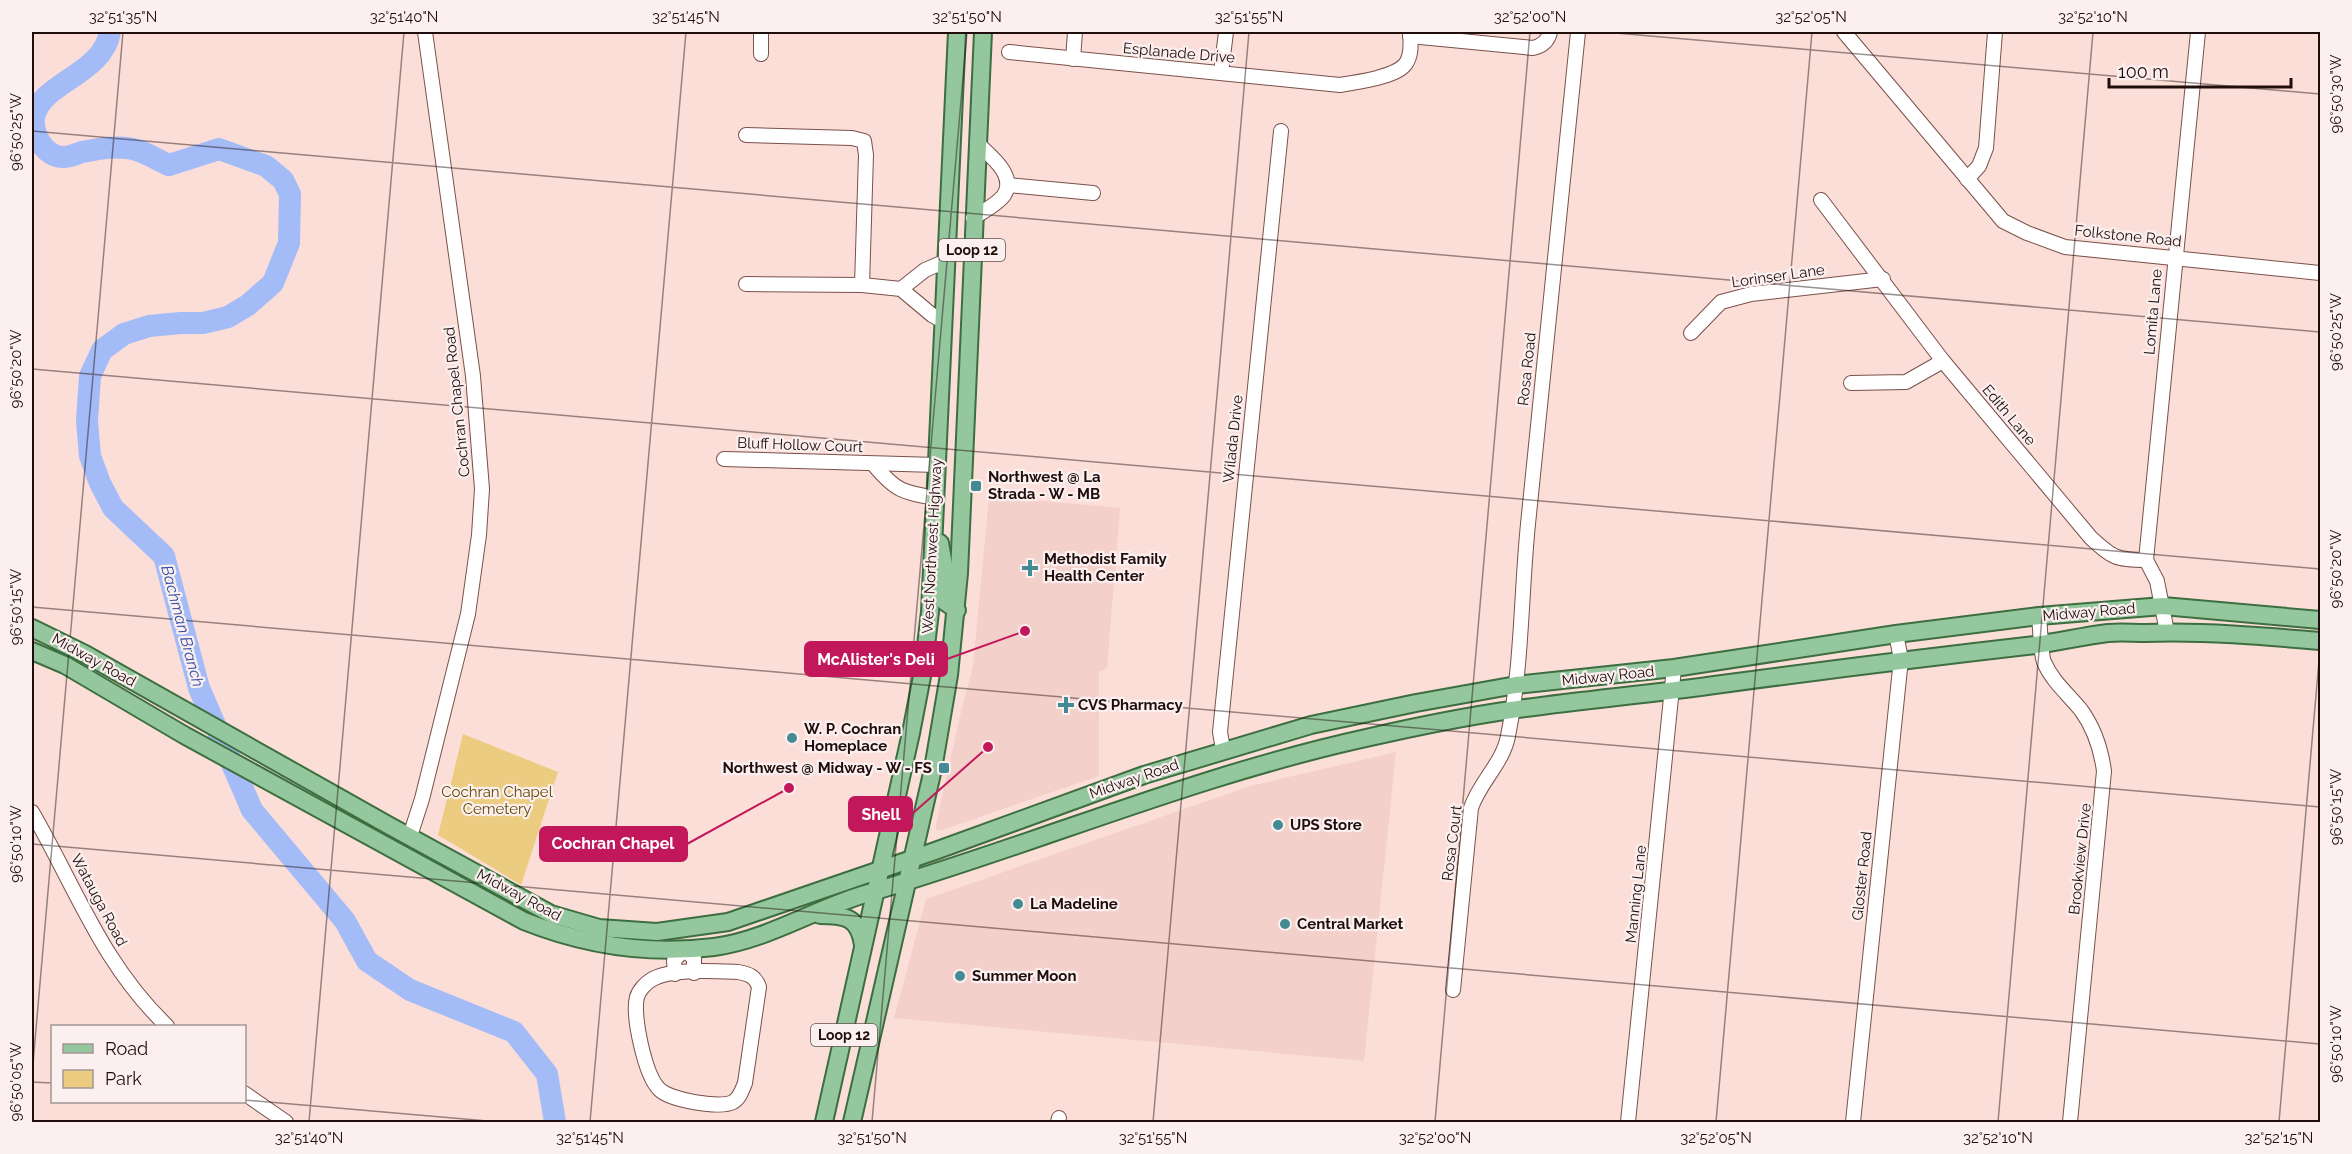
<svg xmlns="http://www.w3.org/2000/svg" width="2352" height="1154" font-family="Raleway,sans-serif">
  <rect width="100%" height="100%" fill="#fcded9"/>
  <!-- built -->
  <g fill="#f4d0cb">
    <polygon points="989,496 1120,508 1107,668 1099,672 1099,776 942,830 936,830 936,824 960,716 973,666"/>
    <polygon points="1396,752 1364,1061 894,1018 926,899 1250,786"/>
  </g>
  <!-- green -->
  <polygon fill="#eccc81" points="463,734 558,772 521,885 438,835"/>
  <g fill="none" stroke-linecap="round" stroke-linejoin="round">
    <!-- river -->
    <path stroke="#a3bbf7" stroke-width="22" d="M110,32C103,75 39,83 34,118C32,135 45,157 64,157C70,157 76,154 82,152C96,149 112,146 127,148C141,149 157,160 169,165L219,149L266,166L283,180L290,194L289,243L273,283L248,305L228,317L203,323H181L149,326L124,334L102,350L90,376L87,421L90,456L100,483L113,508L164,556L199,688L252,810L345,921L367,961L410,990L514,1032L547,1074L555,1122"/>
    <defs>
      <g id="minor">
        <polyline points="1844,32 2003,221 2027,233 2065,247 2320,273"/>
        <path d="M1410,36L1533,48C1542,46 1548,41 1550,32"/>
        <path d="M1009,52L1340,85C1353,83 1365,81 1377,78C1406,70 1413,64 1410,32"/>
        <polyline points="761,54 761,32"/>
        <polyline points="1073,59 1075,32"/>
        <polyline points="1221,73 1226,32"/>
        <polyline points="746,135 852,138 864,141 866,155 862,285"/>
        <polyline points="1967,179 1979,166 1986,148 1995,32"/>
        <polyline points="1008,185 1093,193"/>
        <path d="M1821,200L1943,361L2091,538C2113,558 2116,560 2146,560"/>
        <path d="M973,218C982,212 998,204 1004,195C1017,175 989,155 977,143"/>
        <polyline points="746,284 862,285 901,289 932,315 943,321"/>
        <polyline points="901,289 925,270 946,261"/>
        <polyline points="1691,333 1721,302 1751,294 1883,279"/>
        <polyline points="1851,383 1906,382 1943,361"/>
        <polyline points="724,459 937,465"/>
        <path d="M874,465C896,491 902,492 935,498"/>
        <polyline points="2146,560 2198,32"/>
        <polyline points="2146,560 2157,581 2167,632"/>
        <path d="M2039,616C2040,626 2041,655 2044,662C2052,681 2068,694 2081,710C2094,728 2101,749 2104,771L2070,1122"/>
        <polyline points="1223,749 1220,732 1281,131"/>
        <path d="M32,812C76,888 102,964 167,1026"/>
        <polyline points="410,836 422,799 468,614 479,535 482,489 473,376 425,32"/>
        <path d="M738,972C749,974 755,976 759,987L745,1083C742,1090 740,1098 733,1102C720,1109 669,1100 659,1089C645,1075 632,1015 637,997C639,990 646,983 651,980C670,968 716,971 738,972Z"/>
        <polyline points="675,974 674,960 684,950 694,958 694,973"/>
        <path d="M1453,990L1471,808C1479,783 1503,763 1508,736C1522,667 1521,594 1528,524C1545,360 1561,196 1578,32"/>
        <polyline points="244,1093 286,1122"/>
        <polyline points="1058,1122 1059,1118"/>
        <polyline points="1628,1122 1674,668"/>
        <polyline points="1853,1122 1901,659 1896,634"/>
      </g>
      <g id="major">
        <polyline points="940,543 945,571 945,602 957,610"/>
        <polyline points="32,628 85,654 388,825 551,914 599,928 657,932 728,922 935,851 1144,775 1311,725 1416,703 1516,685 1674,668 1896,634 2039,616 2163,606 2320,620"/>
        <path d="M32,651L65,665L184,735L524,921C584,945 649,955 714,947C766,940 813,910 862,895C1031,846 1193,776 1366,738C1414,727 1462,717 1511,710C1581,700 1652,694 1722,684C1826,670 1930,657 2035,645C2059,642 2083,636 2108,633C2120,632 2133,633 2145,633C2204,631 2262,636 2320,641"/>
        <path d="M820,915C845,915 859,917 863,945"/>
        <polyline points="824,1122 911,733 923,671 930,612 957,32"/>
        <polyline points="852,1122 933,769 949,675 959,573 983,32"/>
      </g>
    </defs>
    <!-- minor casing -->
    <use href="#minor" stroke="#7a504a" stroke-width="16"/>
    <!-- major casing -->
    <use href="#major" stroke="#3c6e3f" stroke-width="20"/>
    <!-- minor -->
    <use href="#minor" stroke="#fff" stroke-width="14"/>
    <!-- major -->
    <use href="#major" stroke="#94c79d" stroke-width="16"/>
  </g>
  <!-- ticks -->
  <path fill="none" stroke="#1f0e0c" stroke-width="1.5" stroke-opacity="0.45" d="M1604,32L2320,94M32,131L2320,332M32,369L2320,569M32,607L2320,807M32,844L2320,1044M32,1075L123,32M32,1082L52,1083M244,1100L499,1122M309,1122L404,32M590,1122L686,32M872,1122L967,32M1153,1122L1249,32M1435,1122L1530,32M1716,1122L1812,32M1998,1122L2093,32M2279,1122L2320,649"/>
  <!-- markers -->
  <g fill="#438a93" stroke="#fbf0ef" stroke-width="2">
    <rect x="970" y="480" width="12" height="12" rx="3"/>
    <path d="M1027 559h6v6h6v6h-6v6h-6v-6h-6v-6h6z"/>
    <path d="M1063 696h6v6h6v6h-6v6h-6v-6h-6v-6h6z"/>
    <circle cx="792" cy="738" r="6"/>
    <rect x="938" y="762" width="12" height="12" rx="3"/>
    <circle cx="1278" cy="825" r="6"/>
    <circle cx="1018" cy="904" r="6"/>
    <circle cx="1285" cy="924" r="6"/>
    <circle cx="960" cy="976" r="6"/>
  </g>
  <g text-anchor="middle" stroke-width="4.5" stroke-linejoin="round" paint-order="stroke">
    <!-- shield labels -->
    <g fill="#fbf0ef" stroke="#615250" stroke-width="1.5">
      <rect x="939" y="239" width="66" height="22" rx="4.5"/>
      <rect x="811" y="1024" width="66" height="22" rx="4.5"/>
    </g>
    <g font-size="14" font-weight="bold" fill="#1f0e0c">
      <text x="972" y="255">Loop 12</text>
      <text x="844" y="1040">Loop 12</text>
    </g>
    <!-- street labels -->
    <g font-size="15" fill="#1f0e0c" stroke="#fbf0ef">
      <text transform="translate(1179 53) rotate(5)" y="5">Esplanade Drive</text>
      <text transform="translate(2128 236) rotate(6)" y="5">Folkstone Road</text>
      <text transform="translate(1778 276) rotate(-8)" y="5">Lorinser Lane</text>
      <text transform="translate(2153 312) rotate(-85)" y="5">Lomita Lane</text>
      <text transform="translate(1527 369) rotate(-84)" y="5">Rosa Road</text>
      <text transform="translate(457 402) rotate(-96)" y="5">Cochran Chapel Road</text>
      <text transform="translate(2009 415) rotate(50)" y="5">Edith Lane</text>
      <text transform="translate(1233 439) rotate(-84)" y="5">Wilada Drive</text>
      <text transform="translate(800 445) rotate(2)" y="5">Bluff Hollow Court</text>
      <text transform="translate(932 546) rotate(-87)" y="5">West Northwest Highway</text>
      <text transform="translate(2089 612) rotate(-5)" y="5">Midway Road</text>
      <text transform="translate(94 660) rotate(29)" y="5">Midway Road</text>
      <text transform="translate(1608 676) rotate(-6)" y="5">Midway Road</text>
      <text transform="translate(1134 779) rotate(-19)" y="5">Midway Road</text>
      <text transform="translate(1452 843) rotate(-83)" y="5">Rosa Court</text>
      <text transform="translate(2080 859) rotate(-84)" y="5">Brookview Drive</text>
      <text transform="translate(1862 876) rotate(-84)" y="5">Gloster Road</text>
      <text transform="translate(1636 894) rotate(-84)" y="5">Manning Lane</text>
      <text transform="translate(519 895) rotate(28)" y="5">Midway Road</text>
      <text transform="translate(99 900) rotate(62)" y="5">Watauga Road</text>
    </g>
    <!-- poi labels -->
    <g font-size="15" font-weight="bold" fill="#1f0e0c" stroke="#fbf0ef" text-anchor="start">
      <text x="988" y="482">Northwest @ La<tspan x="988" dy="17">Strada - W - MB</tspan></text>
      <text x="1044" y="564">Methodist Family<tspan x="1044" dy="17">Health Center</tspan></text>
      <text x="1078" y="710">CVS Pharmacy</text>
      <text x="804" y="734">W. P. Cochran<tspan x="804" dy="17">Homeplace</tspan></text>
      <text x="932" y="773" text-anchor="end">Northwest @ Midway - W - FS</text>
      <text x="1290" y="830">UPS Store</text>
      <text x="1030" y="909">La Madeline</text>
      <text x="1297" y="929">Central Market</text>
      <text x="972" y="981">Summer Moon</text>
    </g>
    <!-- park labels -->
    <g font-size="15" fill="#614a03" stroke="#fbf0ef">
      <text x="497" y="797">Cochran Chapel<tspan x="497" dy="17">Cemetery</tspan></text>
    </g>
    <!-- water labels -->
    <g font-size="16" font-style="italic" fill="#344fa5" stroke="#fbf0ef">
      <text transform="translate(183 626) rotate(75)" y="6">Bachman Branch</text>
    </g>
  </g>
  <!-- callouts -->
  <path fill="none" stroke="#c2185b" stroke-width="2" d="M1025 631L947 659M988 747L912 814M789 788L687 844"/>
  <g fill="#c2185b" stroke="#fbf0ef" stroke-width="2">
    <circle cx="1025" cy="631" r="6"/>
    <circle cx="988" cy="747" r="6"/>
    <circle cx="789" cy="788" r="6"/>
  </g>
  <g fill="#c2185b" stroke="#c2185b" stroke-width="2">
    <rect x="805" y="642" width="142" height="34" rx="6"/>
    <rect x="849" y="797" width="63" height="34" rx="6"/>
    <rect x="540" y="827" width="147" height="34" rx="6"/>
  </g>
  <g font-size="16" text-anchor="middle" font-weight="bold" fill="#fff">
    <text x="876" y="665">McAlister's Deli</text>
    <text x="881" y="820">Shell</text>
    <text x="613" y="849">Cochran Chapel</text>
  </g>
  <!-- border -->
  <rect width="2352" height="1154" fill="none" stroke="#fbf0ef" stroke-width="66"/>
  <!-- legend -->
  <rect x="51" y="1025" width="195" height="78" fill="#fbf0ef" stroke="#a39694" stroke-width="1.5"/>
  <rect x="63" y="1044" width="30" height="9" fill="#94c79d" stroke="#a39694" stroke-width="1.5"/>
  <text x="105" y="1055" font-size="18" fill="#1f0e0c">Road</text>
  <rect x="63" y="1070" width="30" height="18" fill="#eccc81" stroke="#a39694" stroke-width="1.5"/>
  <text x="105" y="1085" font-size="18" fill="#1f0e0c">Park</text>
  <!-- scale -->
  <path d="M2109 78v9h182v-9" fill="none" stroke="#1f0e0c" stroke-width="3"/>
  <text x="2118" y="78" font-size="18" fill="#1f0e0c" stroke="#fbf0ef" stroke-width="4.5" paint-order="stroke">100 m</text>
  <rect x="33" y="33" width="2286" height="1088" fill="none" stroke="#1f0e0c" stroke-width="2"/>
  <g font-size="15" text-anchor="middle" fill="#1f0e0c">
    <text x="123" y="22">32°51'35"N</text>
    <text x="404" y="22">32°51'40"N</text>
    <text x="686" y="22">32°51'45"N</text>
    <text x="967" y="22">32°51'50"N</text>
    <text x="1249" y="22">32°51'55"N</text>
    <text x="1530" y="22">32°52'00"N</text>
    <text x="1811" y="22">32°52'05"N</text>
    <text x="2093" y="22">32°52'10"N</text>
    <text transform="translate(2336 94) rotate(-90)" y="5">96°50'30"W</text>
    <text transform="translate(16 132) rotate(-90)" y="5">96°50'25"W</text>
    <text transform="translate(2336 332) rotate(-90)" y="5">96°50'25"W</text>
    <text transform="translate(16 369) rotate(-90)" y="5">96°50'20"W</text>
    <text transform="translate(2336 569) rotate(-90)" y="5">96°50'20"W</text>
    <text transform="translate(16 607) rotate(-90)" y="5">96°50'15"W</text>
    <text transform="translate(2336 807) rotate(-90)" y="5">96°50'15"W</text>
    <text transform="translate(16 844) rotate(-90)" y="5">96°50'10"W</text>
    <text transform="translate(2336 1044) rotate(-90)" y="5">96°50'10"W</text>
    <text transform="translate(16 1082) rotate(-90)" y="5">96°50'05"W</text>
    <text x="309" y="1143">32°51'40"N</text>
    <text x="590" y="1143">32°51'45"N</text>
    <text x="872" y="1143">32°51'50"N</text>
    <text x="1153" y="1143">32°51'55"N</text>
    <text x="1435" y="1143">32°52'00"N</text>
    <text x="1716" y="1143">32°52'05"N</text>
    <text x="1998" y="1143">32°52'10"N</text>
    <text x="2279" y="1143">32°52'15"N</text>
  </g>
</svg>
